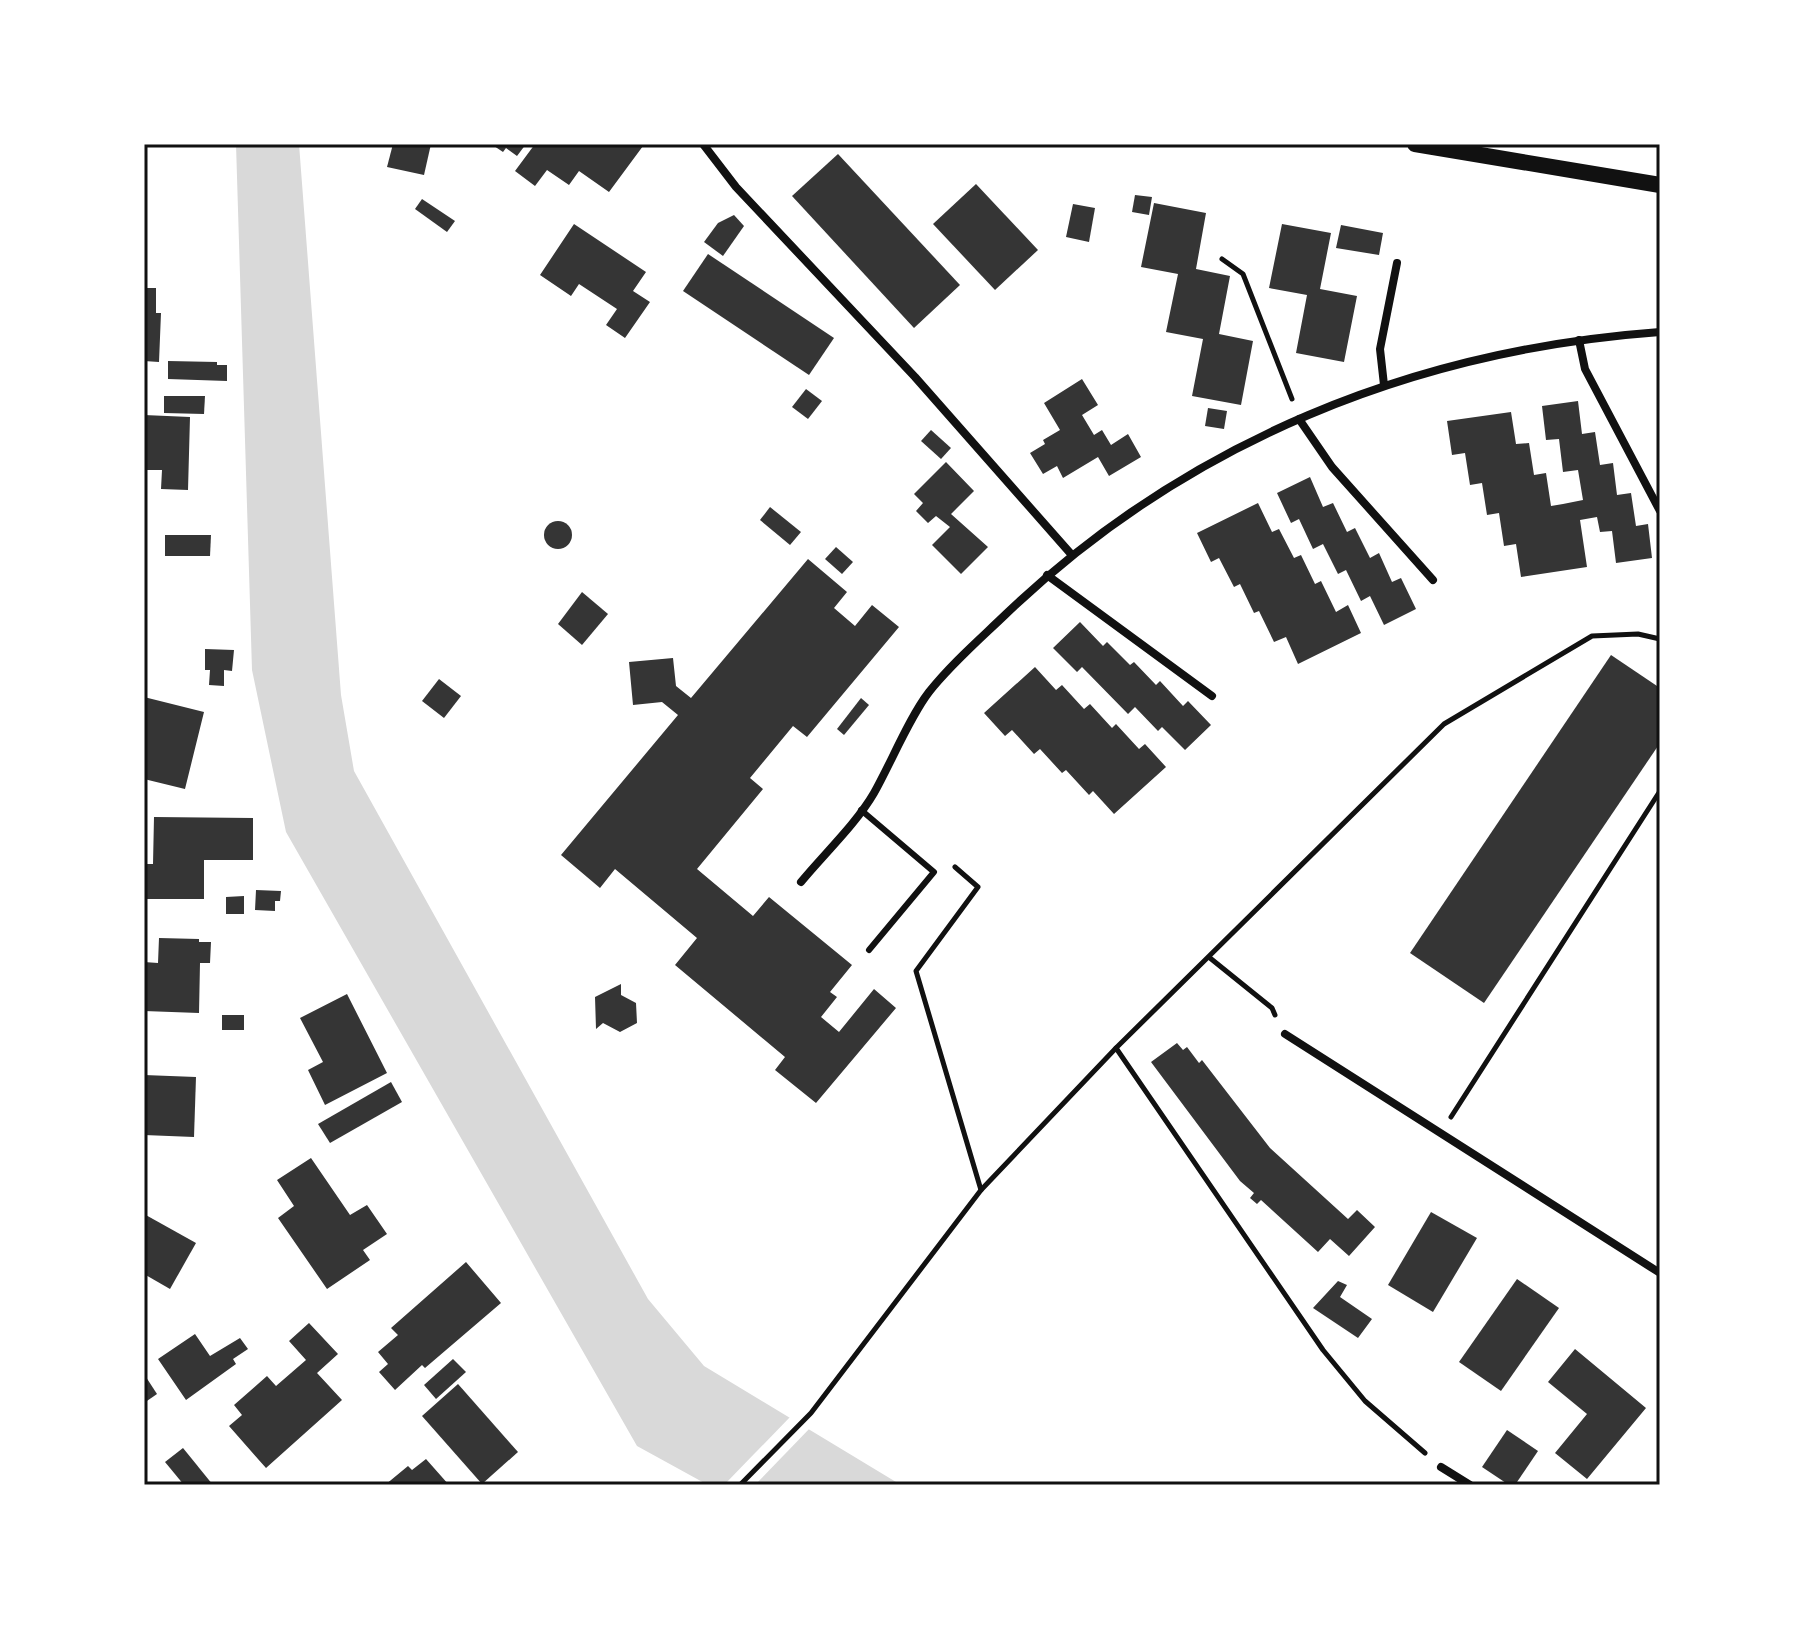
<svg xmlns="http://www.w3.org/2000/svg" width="1804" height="1629" font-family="Mulish,sans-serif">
  <rect width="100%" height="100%" fill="#fff"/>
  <!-- water -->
  <polygon fill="#d9d9d9" points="236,144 299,144 341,695 354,771 648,1299 704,1366 901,1485 708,1485 637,1446 286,832 252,670"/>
  <!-- pier -->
  <polygon fill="#fff" points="792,1415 812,1426 755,1485 724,1485"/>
  <!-- building -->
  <g fill="#353535">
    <polygon points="393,144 431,144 424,175 387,167"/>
    <polygon points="491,144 526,144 517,156 506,148 503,152"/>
    <polygon points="535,144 640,144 643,146 609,192 579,171 569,185 547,170 535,186 515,171"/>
    <polygon points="838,154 960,285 914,328 792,196"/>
    <polygon points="976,184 1038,250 995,290 933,224"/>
    <polygon points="1135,195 1152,197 1149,215 1132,212"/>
    <polygon points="422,199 455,221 447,232 415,209"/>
    <polygon points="1154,203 1206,213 1196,269 1230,276 1219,334 1253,341 1241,405 1192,396 1203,339 1166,332 1178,274 1141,267"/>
    <polygon points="1073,204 1095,208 1089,242 1066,237"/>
    <polygon points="734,215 744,226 723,256 704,242 718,223"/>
    <polygon points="574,224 646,272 633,291 650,302 625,338 606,325 617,309 579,284 571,296 540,275"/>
    <polygon points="1282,224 1331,233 1320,289 1357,296 1344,362 1296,353 1307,295 1269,288"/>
    <polygon points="1341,225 1383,233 1379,255 1336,248"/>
    <polygon points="708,254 834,338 809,375 683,291"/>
    <polygon points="144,288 156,288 156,313 161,313 159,362 144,361"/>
    <polygon points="168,361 217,362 217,365 227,365 227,381 168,379"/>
    <polygon points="1082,379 1098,405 1082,415 1094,435 1102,430 1111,445 1128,434 1141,457 1109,476 1098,457 1063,478 1057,466 1043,474 1030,453 1045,444 1043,440 1060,430 1044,403"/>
    <polygon points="806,389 822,401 808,419 792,407"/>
    <polygon points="164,396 205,396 204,414 164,413"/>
    <polygon points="1578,401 1582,434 1595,432 1600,465 1613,463 1617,495 1631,493 1636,526 1648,524 1652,558 1616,563 1612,531 1600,532 1597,517 1580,520 1587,567 1521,577 1516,544 1504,546 1499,513 1487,515 1482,483 1470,485 1465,453 1452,455 1447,421 1511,412 1516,444 1529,443 1534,475 1546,473 1551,506 1563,504 1583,500 1578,470 1563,472 1559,439 1546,440 1542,406"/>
    <polygon points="1208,408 1227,411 1224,429 1205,426"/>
    <polygon points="144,415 190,417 188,490 161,489 162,470 144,470"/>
    <polygon points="931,430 951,448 941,459 921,441"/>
    <polygon points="946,462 974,491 951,514 988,547 961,574 932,545 950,527 936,516 928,523 916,511 923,503 914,494"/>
    <polygon points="1310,477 1323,507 1333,503 1347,532 1355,528 1370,558 1379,553 1392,582 1401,578 1416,609 1384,625 1370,596 1361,601 1346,570 1338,574 1323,544 1313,549 1299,519 1291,523 1277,493"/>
    <polygon points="1258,503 1272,532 1279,529 1294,558 1301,555 1315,584 1321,581 1336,612 1348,605 1361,633 1298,664 1286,637 1274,642 1259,611 1254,613 1240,584 1234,587 1219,558 1211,562 1197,533"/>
    <polygon points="770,507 801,532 790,545 760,520"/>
    <circle cx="558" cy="535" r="14"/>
    <polygon points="165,535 211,535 210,556 165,556"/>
    <polygon points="836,547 853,562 842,574 825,559"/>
    <polygon points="808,559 847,592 834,608 855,626 872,605 899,627 807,737 793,726 750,778 763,789 697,869 753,916 769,897 852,965 830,992 837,997 821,1017 839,1032 874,989 896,1008 816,1103 775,1070 785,1057 675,965 697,938 615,869 600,888 561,855 678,715 662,702 633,705 629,662 673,658 676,686 691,698"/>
    <polygon points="582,592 608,614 582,645 558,624"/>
    <polygon points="1080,622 1103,646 1107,642 1130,665 1134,662 1156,685 1160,681 1183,706 1188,701 1211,725 1185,750 1162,727 1158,731 1135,707 1128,714 1082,667 1077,672 1053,648"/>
    <polygon points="205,649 234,650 232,671 224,670 224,686 209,685 210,670 205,670"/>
    <polygon points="1611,655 1660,688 1660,743 1484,1003 1410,953"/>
    <polygon points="1035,667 1056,690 1062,685 1084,709 1090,704 1112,728 1116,724 1139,749 1145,744 1166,767 1114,814 1093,791 1089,795 1066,770 1062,773 1040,749 1034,754 1012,730 1005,736 984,713"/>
    <polygon points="439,679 461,696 444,718 422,701"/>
    <polygon points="144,697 204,712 185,789 144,779 147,747 144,747"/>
    <polygon points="861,698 869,705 844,735 837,729"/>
    <polygon points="154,817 253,818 253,860 204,860 204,899 144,899 144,864 153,864"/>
    <polygon points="256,890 281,891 280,901 275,901 275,911 255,910"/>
    <polygon points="244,896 244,914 226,914 226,897"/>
    <polygon points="159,938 199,939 199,942 211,942 210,963 200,963 199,1013 144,1011 144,962 158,963"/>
    <polygon points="621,984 621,995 636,1003 637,1023 620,1032 603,1023 596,1029 595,997"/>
    <polygon points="347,994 387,1073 325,1105 308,1070 323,1062 300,1018"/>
    <rect x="222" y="1015" width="22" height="15"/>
    <polygon points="1177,1043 1183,1050 1187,1047 1199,1063 1202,1060 1270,1148 1348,1219 1357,1210 1375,1227 1349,1256 1330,1239 1318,1252 1261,1200 1257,1204 1250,1198 1254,1193 1240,1181 1151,1062"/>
    <polygon points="144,1075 196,1077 194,1137 144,1135"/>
    <polygon points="391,1082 402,1102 330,1143 318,1124"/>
    <polygon points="311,1158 350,1215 367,1205 387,1234 363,1250 370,1260 327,1289 278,1218 294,1206 277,1180"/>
    <polygon points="1431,1212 1477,1238 1433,1312 1388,1285"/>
    <polygon points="144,1214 196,1243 170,1289 144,1274"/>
    <polygon points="466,1262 501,1303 425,1368 422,1365 395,1390 379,1372 388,1364 378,1352 398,1335 391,1328"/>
    <polygon points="1517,1279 1559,1308 1501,1391 1459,1362"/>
    <polygon points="1338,1281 1347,1285 1340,1297 1372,1319 1358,1338 1313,1308"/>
    <polygon points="309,1323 338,1354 317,1373 342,1400 266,1468 229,1426 242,1415 234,1405 267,1376 276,1386 306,1360 289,1341"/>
    <polygon points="195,1334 210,1356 240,1338 248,1349 233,1359 236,1364 186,1400 158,1359"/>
    <polygon points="1575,1349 1646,1408 1587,1479 1555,1453 1587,1414 1548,1382"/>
    <polygon points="453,1359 466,1372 436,1399 424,1385"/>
    <polygon points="144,1374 157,1394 144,1403"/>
    <polygon points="458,1384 518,1452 482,1484 422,1416"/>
    <polygon points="1507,1430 1538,1451 1515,1485 1509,1485 1482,1467"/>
    <polygon points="183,1448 213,1485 184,1485 165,1462"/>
    <polygon points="426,1459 449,1485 385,1485 408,1466 412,1470"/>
  </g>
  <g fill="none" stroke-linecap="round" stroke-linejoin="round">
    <!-- path -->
    <g stroke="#111" stroke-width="5">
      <polyline points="1222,259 1243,274 1292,399"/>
      <polyline points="955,867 978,887 916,971 981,1190"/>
      <polyline points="1210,958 1272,1008 1275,1015"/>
      <polyline points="1116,1048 1323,1350 1365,1401 1425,1453"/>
      <polyline points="1451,1117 1660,791"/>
      <polyline points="740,1485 811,1413 981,1190 1116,1048 1444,724 1592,636 1638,634 1660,639"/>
    </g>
    <!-- service -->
    <polyline stroke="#111" stroke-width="6" points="861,810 934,872 869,950"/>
    <!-- minor -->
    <g stroke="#111" stroke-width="8">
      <polyline points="703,144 736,187 915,377 1071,554"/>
      <polyline points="1579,340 1585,369 1660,511"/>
      <polyline points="1384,385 1380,349 1397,263"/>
      <polyline points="1299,419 1332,467 1433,580"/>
      <polyline points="1047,575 1212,696"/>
      <path d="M801,882C824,854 856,824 874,793C891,763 909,718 929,692C951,664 980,639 1006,614C1186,442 1413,350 1660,332"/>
      <polyline points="1285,1034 1660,1273"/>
      <polyline points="1441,1467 1470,1485"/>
    </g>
    <!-- secondary -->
    <polyline stroke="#111" stroke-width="16" points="1415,144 1660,185"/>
  </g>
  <!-- border -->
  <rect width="1804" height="1629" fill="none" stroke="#ffffff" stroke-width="292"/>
  <rect x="146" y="146" width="1512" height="1337" fill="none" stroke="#111" stroke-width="3"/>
</svg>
